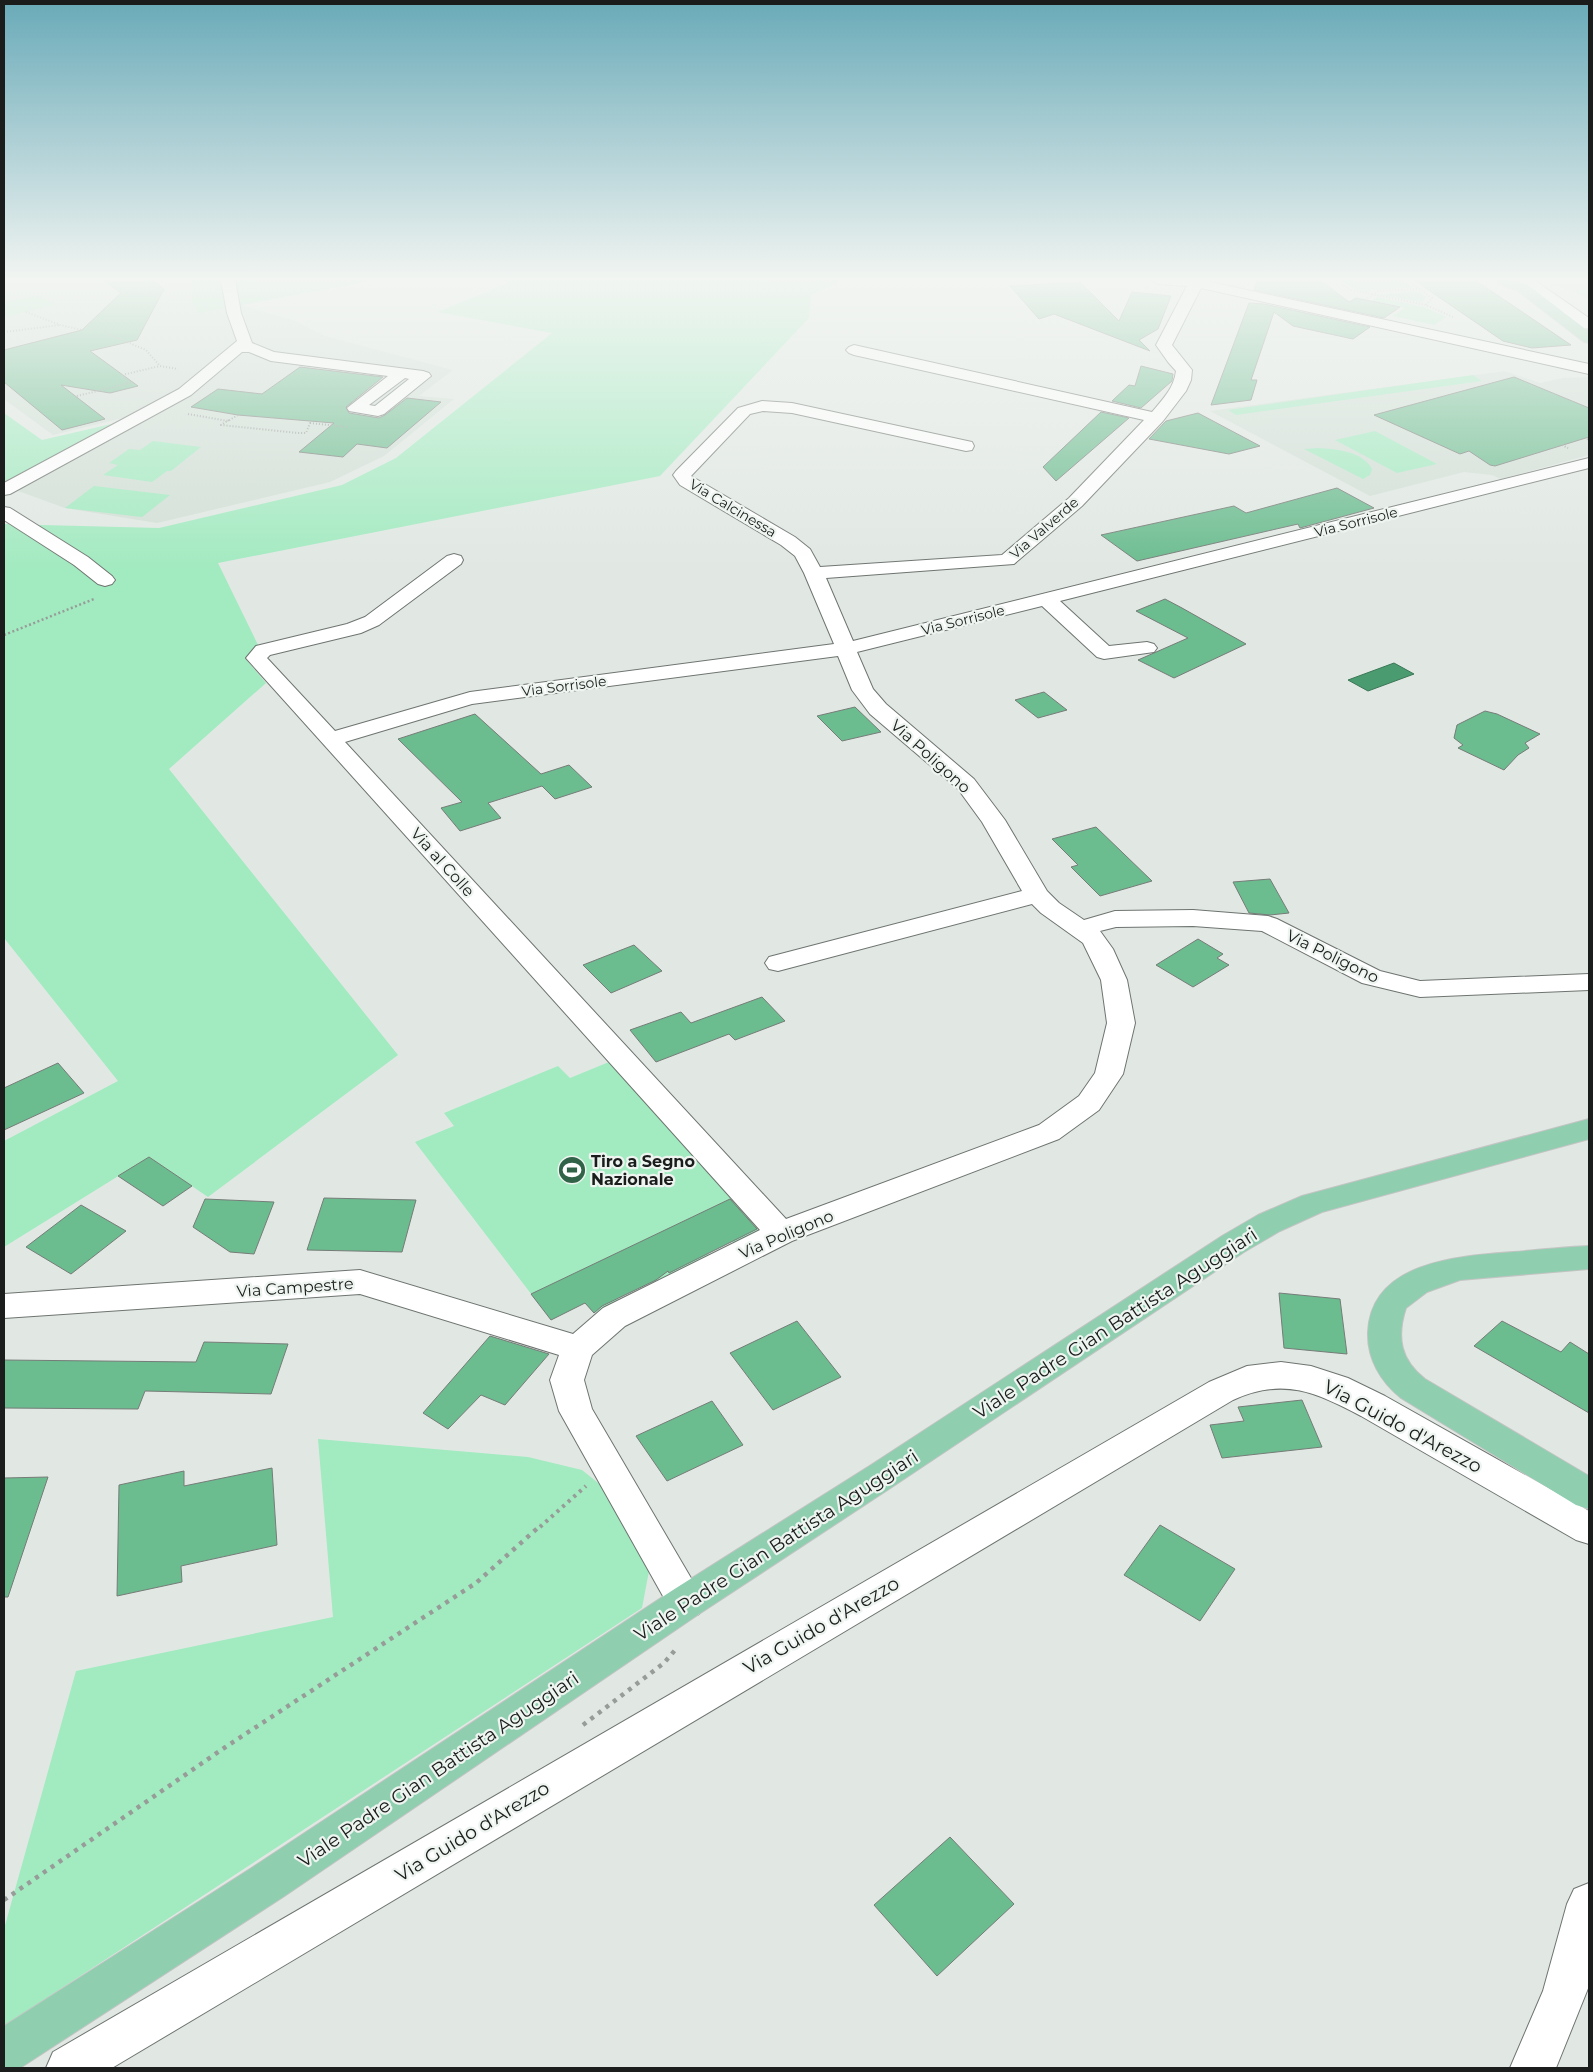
<svg xmlns="http://www.w3.org/2000/svg" width="1593" height="2072" font-family="Montserrat,sans-serif">
  <rect width="100%" height="100%" fill="#e1e8e3"/>
  <!-- built -->
  <g fill="#d1dfd6">
    <polygon points="4,280 239,280 244,306 295,321 325,336 453,370 419,396 454,399 384,456 330,482 157,523 65,508 10,488 139,414 53,435 4,399"/>
    <polygon points="1589,280 1589,299 1550,283"/>
    <polygon points="1505,371 1540,383 1562,378 1589,377 1589,455 1501,479 1492,475 1464,472 1370,496 1210,411"/>
  </g>
  <!-- green -->
  <g fill="#a2eac0">
    <polygon points="192,280 375,280 198,313 192,301"/>
    <polygon points="501,280 842,280 811,295 809,318 660,476 218,563 259,647 245,658 266,683 169,769 398,1055 208,1197 149,1157 4,1247 4,1141 118,1081 4,938 4,524 159,528 342,485 396,458 552,333 438,312 508,283"/>
    <polygon points="1341,280 1358,281 1361,280 1402,280 1412,287 1371,290 1368,292 1355,289"/>
    <polygon points="1418,291 1426,297 1422,302 1380,295"/>
    <polygon points="37,295 55,305 4,317 4,303"/>
    <polygon points="1377,297 1424,307 1446,317 1434,325 1393,316 1405,308 1372,301"/>
    <polygon points="1473,375 1482,381 1236,415 1228,410"/>
    <polygon points="4,413 42,440 120,422 4,484"/>
    <polygon points="1375,431 1437,464 1397,473 1335,440"/>
    <polygon points="153,441 201,447 171,471 167,471 152,482 103,475 118,465 109,463 129,449 140,450"/>
    <path d="M1318,448C1336,449 1362,451 1372,469L1370,475L1363,479L1304,449Z"/>
    <polygon points="94,486 170,495 142,517 65,508"/>
    <polygon points="609,1062 764,1230 735,1244 727,1235 702,1247 710,1256 653,1285 644,1276 612,1292 619,1301 594,1313 585,1303 551,1320 415,1142 454,1126 444,1113 558,1066 570,1078"/>
    <polygon points="318,1439 528,1457 582,1470 602,1486 649,1571 642,1608 4,2026 4,1929 76,1671 333,1617"/>
  </g>
  <!-- water -->
  <polygon fill="#4a9c70" stroke="#3c7656" points="1394,663 1414,674 1368,691 1348,680"/>
  <!-- building -->
  <g fill="#6bbc8f" stroke="#767c78">
    <polygon points="103,280 153,280 164,289 137,340 90,351 138,386 110,393 61,385 105,419 62,430 4,382 4,350 82,330 121,293"/>
    <polygon points="1257,280 1320,280 1349,302 1356,298 1400,307 1384,318 1254,290"/>
    <polygon points="1414,280 1475,280 1571,345 1532,348 1503,341"/>
    <polygon points="1080,282 1119,321 1132,292 1171,296 1158,329 1139,340 1150,351 1054,314 1039,319 1010,286"/>
    <polygon points="1249,303 1264,304 1370,327 1353,339 1293,326 1274,312 1251,380 1257,380 1251,400 1211,405"/>
    <polygon points="1141,366 1173,374 1172,381 1141,408 1112,401 1129,385 1135,386"/>
    <polygon points="300,367 383,377 346,407 349,413 379,418 385,415 407,398 441,402 387,448 357,444 343,457 299,452 334,423 238,415 191,407 218,389 262,394"/>
    <polygon points="1514,377 1589,408 1589,437 1495,466 1490,465 1469,451 1460,454 1374,415"/>
    <polygon points="1101,412 1129,418 1056,481 1043,467"/>
    <polygon points="1198,413 1260,446 1229,454 1149,439 1166,421"/>
    <polygon points="1337,488 1374,508 1300,528 1298,524 1137,561 1101,535 1234,506 1246,513"/>
    <polygon points="1165,599 1182,608 1246,644 1174,678 1138,660 1188,638 1136,611"/>
    <polygon points="1044,692 1067,710 1038,718 1015,700"/>
    <polygon points="855,707 881,732 842,741 817,716"/>
    <polygon points="1485,711 1497,714 1540,734 1525,743 1529,748 1518,755 1504,770 1458,748 1463,745 1454,738 1457,725"/>
    <polygon points="475,714 541,774 569,765 592,787 555,799 542,786 488,803 501,818 460,831 441,808 462,802 398,739"/>
    <polygon points="1096,827 1152,881 1100,896 1071,867 1078,865 1052,839"/>
    <polygon points="1270,879 1289,913 1270,915 1249,913 1233,882"/>
    <polygon points="1198,939 1223,954 1217,958 1229,965 1193,987 1156,965"/>
    <polygon points="634,945 662,971 611,993 583,965"/>
    <polygon points="762,997 785,1021 735,1040 729,1034 656,1062 630,1030 681,1012 691,1023"/>
    <polygon points="58,1063 84,1093 4,1130 4,1088"/>
    <polygon points="149,1157 192,1186 163,1206 118,1176"/>
    <polygon points="324,1198 416,1200 402,1252 307,1250"/>
    <polygon points="205,1199 274,1202 254,1254 230,1252 193,1227"/>
    <polygon points="730,1199 757,1229 669,1273 668,1271 656,1280 602,1306 594,1313 585,1303 551,1320 531,1294"/>
    <polygon points="81,1205 126,1231 71,1274 26,1247"/>
    <polygon points="1279,1293 1340,1299 1347,1354 1284,1348"/>
    <polygon points="797,1321 841,1377 773,1410 730,1353"/>
    <polygon points="1502,1321 1561,1352 1570,1342 1589,1354 1589,1413 1474,1346"/>
    <polygon points="490,1336 549,1354 505,1405 481,1395 448,1429 423,1413"/>
    <polygon points="204,1342 288,1344 271,1394 145,1391 138,1409 4,1408 4,1360 196,1362"/>
    <polygon points="1302,1400 1322,1447 1222,1458 1210,1425 1244,1421 1238,1407"/>
    <polygon points="712,1401 743,1445 667,1481 636,1436"/>
    <polygon points="272,1468 277,1545 181,1566 182,1582 117,1596 119,1485 184,1471 184,1486"/>
    <polygon points="48,1477 8,1597 4,1597 4,1478"/>
    <polygon points="1160,1525 1235,1569 1200,1621 1124,1575"/>
    <polygon points="950,1837 1014,1904 937,1976 874,1905"/>
  </g>
  <g fill="none" stroke-linecap="round" stroke-linejoin="round">
    <defs>
      <g id="minor">
        <path d="M221,280H235L241,313L252,343L274,352L423,371L429,373L431,376L384,414L378,416L349,411L347,408L388,376L271,361L249,352H242L191,395L10,494L4,495V483L179,389L237,341L227,313ZM405,378L409,379L375,406L369,405Z"/>
        <path d="M1151,280H1211L1210,282L1589,364V374L1201,288L1172,345L1192,370L1191,380L1186,391L1163,421L1082,506L1014,564L826,578L853,641L1589,458V468L1060,601L1109,646L1147,642L1154,644L1157,648L1154,652L1104,659L1097,657L1042,606L857,652L873,689L886,704L974,779L1005,820L1047,891L1059,903L1084,920L1115,911L1193,910L1268,916L1277,919L1380,971L1420,981L1589,974V990L1420,997L1362,983L1262,931L1193,926L1116,927L1100,931L1113,949L1127,980L1135,1023L1123,1074L1099,1110L1059,1139L792,1241L625,1326L592,1355L584,1380L592,1409L705,1602L699,1614L686,1619L673,1614L559,1411L550,1380L559,1355L360,1294L4,1318V1294L360,1270L573,1334L603,1308L760,1230L246,658L256,646L347,624L365,617L447,556L454,554L461,556L463,560L461,564L379,625L361,633L270,655L267,658L335,731L470,692L834,644L804,573L795,556L781,545L680,485L673,475L676,471L738,408L762,401L792,403L972,442L974,446L972,450L966,451L792,413L763,411L750,414L691,476L795,537L810,549L820,567L1002,555L1069,498L1144,420L854,355L849,353L846,350L849,347L854,345L1152,412C1163,399 1174,388 1176,371L1168,362L1156,345L1187,286L1158,284ZM838,656L852,690L870,714L958,789L982,822L1022,891L769,957L765,963L769,969L778,971L1032,904L1041,913L1083,943L1101,980L1107,1023L1095,1073L1079,1096L1039,1125L786,1219L345,742L472,704Z"/>
        <polygon points="1518,280 1534,280 1589,318 1589,329 1584,328"/>
        <polygon points="4,507 10,508 88,557 112,576 115,580 112,584 105,586 98,584 74,565 4,520"/>
        <path d="M1281,1362L1311,1366L1348,1378L1385,1396L1589,1511V1544L1576,1540L1361,1416C1315,1392 1283,1377 1233,1400L112,2068H46L53,2052L1209,1382L1247,1366Z"/>
        <polygon points="1589,1883 1589,1986 1556,2068 1510,2068 1543,1991 1567,1904 1574,1889"/>
      </g>
      <g id="major">
        <polygon points="1497,280 1513,280 1528,285 1589,332 1589,343 1584,342 1518,291 1498,284"/>
        <polygon points="1589,1119 1589,1139 1322,1212 1280,1231 1244,1252 895,1485 699,1614 283,1897 20,2068 4,2068 4,2026 253,1867 673,1590 871,1465 1222,1236 1258,1215 1302,1196"/>
        <path d="M1589,1246V1269L1460,1280L1427,1292L1406,1308C1396,1338 1401,1360 1425,1379L1589,1476V1509L1576,1505L1401,1398C1381,1382 1367,1359 1368,1332C1371,1261 1460,1256 1513,1252C1538,1250 1564,1247 1589,1246Z"/>
      </g>
    </defs>
    <!-- minor casing -->
    <use href="#minor" stroke="#6e7470" stroke-width="2"/>
    <!-- major casing -->
    <use href="#major" stroke="#c3c4c4" stroke-width="2"/>
    <!-- path-far3 -->
    <g stroke="#979c99" stroke-width="2" stroke-dasharray="1 2" stroke-linecap="butt">
      <polyline points="1336,280 1351,290 1426,305 1453,317"/>
      <polyline points="1407,280 1432,298 1426,305"/>
      <polyline points="138,289 158,284 165,280"/>
      <polyline points="1365,300 1378,291 1419,289"/>
      <polyline points="26,312 60,325 82,330"/>
      <polyline points="106,331 112,336 146,350 160,366 178,369"/>
      <polyline points="4,332 60,325"/>
      <polyline points="77,396 130,383 122,375 160,366"/>
      <polyline points="188,414 228,421 238,415"/>
      <polyline points="229,420 221,425 298,433 306,433 311,421"/>
      <polyline points="310,423 347,427"/>
      <polyline points="1587,439 1589,440"/>
      <polyline points="1562,445 1568,448"/>
    </g>
    <!-- path-far2 -->
    <polyline stroke="#979c99" stroke-width="2.5" stroke-dasharray="2 2.5" stroke-linecap="butt" points="4,635 94,599"/>
    <!-- path-far1 -->
    <polyline stroke="#979c99" stroke-width="4" stroke-dasharray="3 4.5" stroke-linecap="butt" points="540,1527 586,1486"/>
    <!-- path -->
    <g stroke="#979c99" stroke-width="4.5" stroke-dasharray="4 5.5" stroke-linecap="butt">
      <polyline points="583,1725 664,1663 676,1649"/>
      <polyline points="4,1900 224,1748 476,1583 541,1525"/>
    </g>
    <!-- minor -->
    <use href="#minor" fill="#fff" fill-rule="evenodd"/>
    <!-- major -->
    <use href="#major" fill="#8fceaf" fill-rule="evenodd"/>
  </g>
  <!-- sky -->
  <linearGradient id="sky" x2="0" y2="1"><stop stop-color="#69aab8"/><stop offset="0.49" stop-color="#f2f5f2"/><stop offset="1" stop-color="#f2f5f2" stop-opacity="0"/></linearGradient>
  <rect width="1593" height="570" fill="url(#sky)"/>
  <!-- icons -->
  <defs>
    <symbol id="stadium-disc" viewBox="-11 -11 22 22"><circle r="9.5" fill="#306347" stroke="#eef5f1"/><path d="M0-5a6.5 5 0 1 0 0 10a6.5 5 0 1 0 0-10ZM-3.5-1.8h7v3.6h-7Z" fill="#fff"/></symbol>
  </defs>
  <g fill-rule="evenodd">
    <use href="#stadium-disc" x="556" y="1154" width="32" height="32"/>
  </g>
  <g text-anchor="middle" stroke-width="4.5" stroke-linejoin="round" paint-order="stroke">
    <!-- far-street labels -->
    <g font-size="14" fill="#1a1d1b" stroke="#eef5f1">
      <text transform="translate(733 508) rotate(31)" y="5">Via Calcinessa</text>
      <text transform="translate(1356 522) rotate(-14)" y="5">Via Sorrisole</text>
      <text transform="translate(1044 528) rotate(-41)" y="5">Via Valverde</text>
      <text transform="translate(963 620) rotate(-14)" y="5">Via Sorrisole</text>
      <text transform="translate(564 686) rotate(-7)" y="5">Via Sorrisole</text>
    </g>
    <!-- street labels -->
    <g font-size="16" fill="#1a1d1b" stroke="#eef5f1">
      <text transform="translate(931 756) rotate(42)" y="6">Via Poligono</text>
      <text transform="translate(443 862) rotate(48)" y="6">Via al Colle</text>
      <text transform="translate(1333 956) rotate(26)" y="6">Via Poligono</text>
      <text transform="translate(786 1234) rotate(-23)" y="6">Via Poligono</text>
      <text transform="translate(295 1287) rotate(-4)" y="6">Via Campestre</text>
    </g>
    <!-- poi labels -->
    <g font-size="16" font-weight="bold" fill="#1a1d1b" stroke="#eef5f1" text-anchor="start">
      <text x="591" y="1167">Tiro a Segno<tspan x="591" dy="18">Nazionale</tspan></text>
    </g>
    <!-- near-street labels -->
    <g font-size="19" fill="#1a1d1b" stroke="#eef5f1">
      <text transform="translate(1115 1323) rotate(-33)" y="7">Viale Padre Gian Battista Aguggiari</text>
      <text transform="translate(1403 1426) rotate(28)" y="7">Via Guido d'Arezzo</text>
      <text transform="translate(776 1545) rotate(-33)" y="7">Viale Padre Gian Battista Aguggiari</text>
      <text transform="translate(821 1625) rotate(-30)" y="7">Via Guido d'Arezzo</text>
      <text transform="translate(438 1769) rotate(-34)" y="7">Viale Padre Gian Battista Aguggiari</text>
      <text transform="translate(472 1831) rotate(-31)" y="7">Via Guido d'Arezzo</text>
    </g>
  </g>
  <!-- border -->
  <rect width="1593" height="2072" fill="none" stroke="#1a1d1b" stroke-width="10"/>
</svg>
